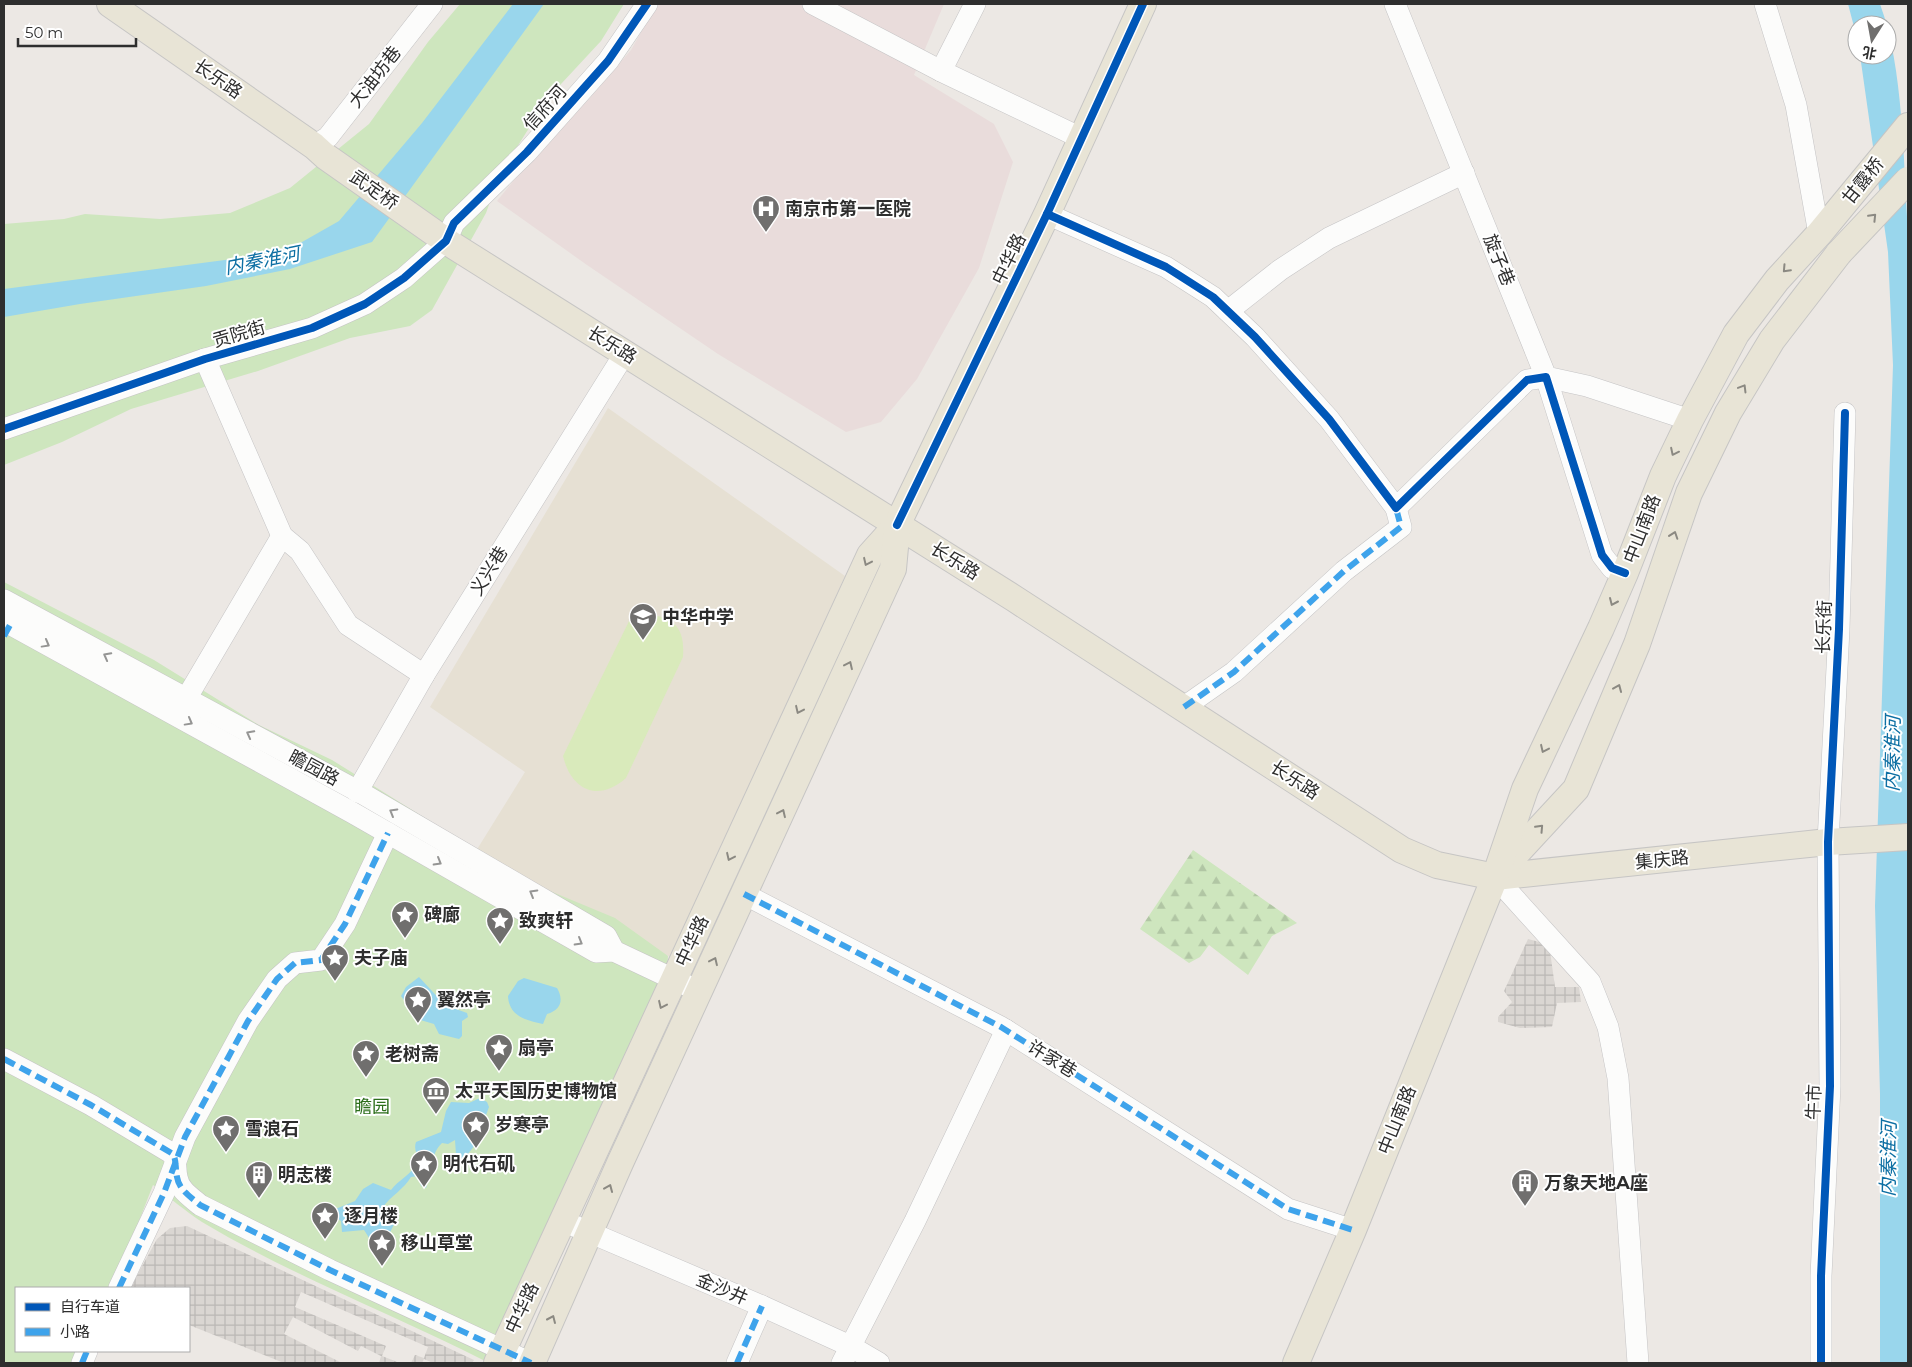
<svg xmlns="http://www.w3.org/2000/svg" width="1912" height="1367" font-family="Montserrat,'Noto Sans SC',sans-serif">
  <defs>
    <pattern id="forest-firs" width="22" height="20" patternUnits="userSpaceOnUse" patternTransform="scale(1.25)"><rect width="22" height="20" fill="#cee6be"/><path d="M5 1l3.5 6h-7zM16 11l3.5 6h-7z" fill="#b1c6a4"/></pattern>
    <pattern id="plaza-grid" width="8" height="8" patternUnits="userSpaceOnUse" patternTransform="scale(1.25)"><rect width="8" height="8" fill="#dad6d2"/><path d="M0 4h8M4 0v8" fill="none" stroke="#bbb8b5"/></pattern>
  </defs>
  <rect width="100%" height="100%" fill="#ece8e4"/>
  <!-- education -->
  <polygon fill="#e6e0d3" points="608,408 845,576 679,962 476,851 525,772 430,707"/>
  <!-- medical -->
  <polygon fill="#e9dcdb" points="657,4 944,4 914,75 994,124 1013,162 979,268 917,379 881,422 846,432 718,354 587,265 497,201 550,136 589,99 631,50"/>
  <!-- forest -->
  <polygon fill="url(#forest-firs)" points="1193,850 1297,923 1272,936 1248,975 1209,945 1200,957 1189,963 1140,929"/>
  <!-- park -->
  <g fill="#cee6be">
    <polygon points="460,4 624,4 601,41 548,98 500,174 486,213 432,310 410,326 350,338 258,371 131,409 62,442 4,465 4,224 64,219 85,214 160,219 230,213 290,188 369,124 428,42"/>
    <path d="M4,582L154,660L259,725L332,760L526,881L615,918L668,956L665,1008L485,1361C391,1313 292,1276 202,1222C185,1211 169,1197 153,1185L113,1288H16V1351H79L71,1363H4Z"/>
  </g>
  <!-- pitch -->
  <path fill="#d9eabb" d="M645,614C674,617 685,627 683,657L626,778C598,803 571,790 563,756L632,615Z"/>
  <!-- plaza -->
  <g fill="url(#plaza-grid)">
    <polygon points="1528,939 1543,943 1550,951 1555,987 1579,987 1581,1002 1557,1003 1552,1027 1520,1028 1498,1022 1498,1017 1512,1002 1504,991"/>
    <polygon points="187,1226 474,1360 472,1363 433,1363 424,1359 422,1363 411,1363 415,1355 424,1358 428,1347 301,1292 295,1307 386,1346 382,1356 400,1363 379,1363 381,1356 361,1346 358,1351 293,1317 284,1334 342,1363 284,1363 189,1325 189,1288 130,1288 157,1239 170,1228"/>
  </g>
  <!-- water -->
  <g fill="#99d6ec">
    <polygon points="513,4 544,4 372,242 290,269 206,286 80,304 4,317 4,289 240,258 295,246 339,221 422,123"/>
    <path d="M1848,4H1880C1904,69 1903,161 1908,230V1363H1880V1094L1875,906L1893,365L1888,252L1860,55H1887V25H1857V38Z"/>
    <polygon points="419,977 445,1005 467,1013 468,1017 462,1021 462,1036 459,1039 439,1034 434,1024 417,1019 401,996 406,987"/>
    <path d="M524,978L557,988C564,1000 561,1010 547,1014L543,1024C525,1020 509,1016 508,996L518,981Z"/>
    <path d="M480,1098L487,1102L489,1107L475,1145L463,1160L456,1155L455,1140L448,1144L442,1143C430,1154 431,1174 426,1188L421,1186L418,1176L411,1177C404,1189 391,1196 383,1207L397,1218L382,1249L373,1244L364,1230L342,1232L341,1221L332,1214L333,1210L355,1201L363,1189L373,1183L391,1190C398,1180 413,1174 417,1162C419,1155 413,1150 416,1142L441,1132L446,1111L451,1102L469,1103Z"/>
  </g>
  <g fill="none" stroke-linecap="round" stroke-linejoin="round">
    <defs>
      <g id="minor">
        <polyline points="813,4 941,71 1081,138"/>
        <polyline points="1395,4 1546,377 1587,386 1690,420"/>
        <polyline points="1765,4 1796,105 1819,234"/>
        <polyline points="941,71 975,4"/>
        <polyline points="314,146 328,137 432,4"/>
        <polyline points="1047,214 1166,267 1213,297 1255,337 1329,419 1396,508 1527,380 1546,377 1602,555 1612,568 1625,573"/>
        <polyline points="1228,311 1280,270 1329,238 1464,173"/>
        <polyline points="205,359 282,536 300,551 348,625 424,675"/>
        <polyline points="4,429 205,359 312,328 365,304 404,278 446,241 454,223 527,152 608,61 647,4"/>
        <polyline points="4,600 363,794 606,936 614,951"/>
        <polyline points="4,621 353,813 596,952 614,951 688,986"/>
        <polyline points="186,699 282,536"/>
        <polyline points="1184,707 1234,672 1344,571 1401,527 1396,508"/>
        <polyline points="357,792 424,675 625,353"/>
        <polyline points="1495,877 1590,982 1608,1027 1618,1078 1638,1363"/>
        <polyline points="744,894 1001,1027 1288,1209 1353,1230"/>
        <path d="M4,1059L91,1105L173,1154C177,1162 175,1168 177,1177C179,1190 191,1197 200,1205L330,1270L531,1363"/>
        <polyline points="563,1221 762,1306 850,1346 879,1363"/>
        <polyline points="119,1288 164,1193 185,1137 248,1021 277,979 295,963 321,960 345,924 388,833"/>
        <polyline points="82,1363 87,1351"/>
        <polyline points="737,1363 762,1306"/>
        <polyline points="842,1363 915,1221 1006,1030"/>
        <polyline points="1821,1363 1821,1276 1830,1086 1828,842 1839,629 1845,413"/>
      </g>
      <g id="major">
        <polyline points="110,4 314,146 325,156 446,241 1015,599 1402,850 1437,865 1495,877 1828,842 1908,837"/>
        <polyline points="1502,869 1576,789 1637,644 1689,493 1728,413 1772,340 1839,253"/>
        <polyline points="497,1363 870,555 897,525 1047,214 1143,4"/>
        <polyline points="532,1363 620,1163 893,569 897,525"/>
        <polyline points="1296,1363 1353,1230 1495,877 1525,789 1601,628 1625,573 1663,476 1690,420 1736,334 1777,280 1819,234 1908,126"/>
      </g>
    </defs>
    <!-- minor casing -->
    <use href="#minor" stroke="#c5c4c5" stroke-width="22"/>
    <!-- major casing -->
    <use href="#major" stroke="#c6c5c4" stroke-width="28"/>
    <!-- minor -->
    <use href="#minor" stroke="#fcfcfb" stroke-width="21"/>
    <!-- major -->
    <use href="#major" stroke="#e8e4d6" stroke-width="26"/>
    <defs>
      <polyline id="major-bridge" points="1839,253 1908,180"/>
    </defs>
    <!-- major-bridge casing -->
    <use href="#major-bridge" stroke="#c6c5c4" stroke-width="28" stroke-linecap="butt"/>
    <!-- major-bridge -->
    <use href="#major-bridge" stroke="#e8e4d6" stroke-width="26"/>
    <!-- quiet -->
    <g stroke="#3ea3eb" stroke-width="6" stroke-dasharray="12 6" stroke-linecap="butt">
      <polyline points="4,636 10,625"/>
      <polyline points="1184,707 1234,672 1344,571 1401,527 1396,508"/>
      <polyline points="744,894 1001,1027 1288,1209 1353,1230"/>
      <path d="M4,1059L91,1105L173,1154C177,1162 175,1168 177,1177C179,1190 191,1197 200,1205L330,1270L531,1363"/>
      <polyline points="119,1288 164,1193 185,1137 248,1021 277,979 295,963 321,960 345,924 388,833"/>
      <polyline points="82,1363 87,1351"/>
      <polyline points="737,1363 762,1306"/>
    </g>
    <defs>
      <g id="cycleway">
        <polyline points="1047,214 1166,267 1213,297 1255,337 1329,419 1396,508 1527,380 1546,377 1602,555 1612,568 1625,573"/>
        <polyline points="4,429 205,359 312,328 365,304 404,278 446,241 454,223 527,152 608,61 647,4"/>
        <polyline points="897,525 1047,214 1143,4"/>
        <polyline points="1821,1363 1821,1276 1830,1086 1828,842 1839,629 1845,413"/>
      </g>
    </defs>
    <!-- cycleway casing -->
    <use href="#cycleway" stroke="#fff" stroke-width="11"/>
    <!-- cycleway -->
    <use href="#cycleway" stroke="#0057b8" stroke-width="8"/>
  </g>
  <!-- one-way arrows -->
  <defs><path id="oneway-chevron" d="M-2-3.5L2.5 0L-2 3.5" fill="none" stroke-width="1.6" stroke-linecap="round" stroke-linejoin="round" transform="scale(1.25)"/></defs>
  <g stroke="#8b8982">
    <use href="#oneway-chevron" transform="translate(1873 217) rotate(-46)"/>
    <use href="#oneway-chevron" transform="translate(1786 269) rotate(133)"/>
    <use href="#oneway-chevron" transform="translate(1743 388) rotate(-59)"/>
    <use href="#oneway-chevron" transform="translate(1674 452) rotate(116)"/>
    <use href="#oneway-chevron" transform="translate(1674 535) rotate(-71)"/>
    <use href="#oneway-chevron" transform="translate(867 562) rotate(115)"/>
    <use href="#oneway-chevron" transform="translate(1613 602) rotate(114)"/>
    <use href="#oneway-chevron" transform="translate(849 665) rotate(-65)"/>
    <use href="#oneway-chevron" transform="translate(1618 688) rotate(-67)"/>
    <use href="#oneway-chevron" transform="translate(799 710) rotate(115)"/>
    <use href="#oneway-chevron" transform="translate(1544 749) rotate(115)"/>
    <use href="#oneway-chevron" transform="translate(782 813) rotate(-65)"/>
    <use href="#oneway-chevron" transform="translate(1540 828) rotate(-47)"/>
    <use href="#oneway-chevron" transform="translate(730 857) rotate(115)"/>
    <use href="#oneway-chevron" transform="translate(714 961) rotate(-65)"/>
    <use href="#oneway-chevron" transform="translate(662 1005) rotate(115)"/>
    <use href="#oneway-chevron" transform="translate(609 1188) rotate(-67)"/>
    <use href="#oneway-chevron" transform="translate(552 1319) rotate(-66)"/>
  </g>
  <g stroke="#959594">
    <use href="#oneway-chevron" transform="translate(46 644) rotate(29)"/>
    <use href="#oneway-chevron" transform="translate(107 656) rotate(-152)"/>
    <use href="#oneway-chevron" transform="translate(189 722) rotate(29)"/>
    <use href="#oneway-chevron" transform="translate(250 734) rotate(-152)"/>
    <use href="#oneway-chevron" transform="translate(393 812) rotate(-150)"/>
    <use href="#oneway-chevron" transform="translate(438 862) rotate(30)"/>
    <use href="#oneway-chevron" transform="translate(533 893) rotate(-150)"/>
    <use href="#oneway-chevron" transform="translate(579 942) rotate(30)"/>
  </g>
  <!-- icons -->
  <defs>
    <symbol id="hospital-pin" viewBox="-11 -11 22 30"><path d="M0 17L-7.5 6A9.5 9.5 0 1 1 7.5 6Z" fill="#706f6e" stroke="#fff"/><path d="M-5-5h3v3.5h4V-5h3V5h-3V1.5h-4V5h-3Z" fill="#fff"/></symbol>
    <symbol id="school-pin" viewBox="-11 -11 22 30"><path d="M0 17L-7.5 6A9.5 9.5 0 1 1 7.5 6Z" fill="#706f6e" stroke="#fff"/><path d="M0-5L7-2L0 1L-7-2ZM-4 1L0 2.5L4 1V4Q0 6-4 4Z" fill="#fff"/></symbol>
    <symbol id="sight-pin" viewBox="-11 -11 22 30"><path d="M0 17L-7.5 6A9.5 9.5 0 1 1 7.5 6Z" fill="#706f6e" stroke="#fff"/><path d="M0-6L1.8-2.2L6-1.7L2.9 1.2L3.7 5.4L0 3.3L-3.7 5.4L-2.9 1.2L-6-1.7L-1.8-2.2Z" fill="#fff"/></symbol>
    <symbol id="museum-pin" viewBox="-11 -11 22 30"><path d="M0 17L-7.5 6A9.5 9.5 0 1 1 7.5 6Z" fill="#706f6e" stroke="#fff"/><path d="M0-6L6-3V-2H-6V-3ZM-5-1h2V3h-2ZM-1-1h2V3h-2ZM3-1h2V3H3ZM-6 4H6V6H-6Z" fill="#fff"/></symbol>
    <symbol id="building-pin" viewBox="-11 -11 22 30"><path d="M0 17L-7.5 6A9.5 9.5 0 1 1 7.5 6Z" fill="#706f6e" stroke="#fff"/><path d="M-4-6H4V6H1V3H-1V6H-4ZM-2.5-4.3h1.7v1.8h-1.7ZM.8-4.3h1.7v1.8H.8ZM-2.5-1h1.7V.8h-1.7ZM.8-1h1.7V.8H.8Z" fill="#fff"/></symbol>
  </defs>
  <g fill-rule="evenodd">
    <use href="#hospital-pin" x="750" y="193" width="32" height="43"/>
    <use href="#school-pin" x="627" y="601" width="32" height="43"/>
    <use href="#sight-pin" x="389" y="899" width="32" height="43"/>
    <use href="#sight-pin" x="484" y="905" width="32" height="43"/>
    <use href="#sight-pin" x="319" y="942" width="32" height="43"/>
    <use href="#sight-pin" x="402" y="984" width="32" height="43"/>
    <use href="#sight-pin" x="483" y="1032" width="32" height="43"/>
    <use href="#sight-pin" x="350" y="1038" width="32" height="43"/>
    <use href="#museum-pin" x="420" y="1075" width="32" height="43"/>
    <use href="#sight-pin" x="460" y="1109" width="32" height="43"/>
    <use href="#sight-pin" x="210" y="1113" width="32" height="43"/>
    <use href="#sight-pin" x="408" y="1148" width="32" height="43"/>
    <use href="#building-pin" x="243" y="1159" width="32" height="43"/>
    <use href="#building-pin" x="1509" y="1167" width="32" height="43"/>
    <use href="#sight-pin" x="309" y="1200" width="32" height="43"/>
    <use href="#sight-pin" x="366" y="1227" width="32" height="43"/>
  </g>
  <g text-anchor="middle" stroke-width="4" stroke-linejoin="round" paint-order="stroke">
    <!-- street labels -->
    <g font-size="18" fill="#2e2e2e" stroke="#fff">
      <text transform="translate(375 77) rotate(-52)" y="6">大油坊巷</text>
      <text transform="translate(218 79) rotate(35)" y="6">长乐路</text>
      <text transform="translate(545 108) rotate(-48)" y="6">信府河</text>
      <text transform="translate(1863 181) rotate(-51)" y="6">甘露桥</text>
      <text transform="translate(374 190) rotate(35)" y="6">武定桥</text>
      <text transform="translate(1009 259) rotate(-64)" y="6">中华路</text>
      <text transform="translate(1499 260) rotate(68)" y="6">旋子巷</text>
      <text transform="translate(239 334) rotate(-16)" y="6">贡院街</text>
      <text transform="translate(612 345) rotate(32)" y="6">长乐路</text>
      <text transform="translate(1642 529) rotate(-69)" y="6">中山南路</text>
      <text transform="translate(955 561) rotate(32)" y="6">长乐路</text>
      <text transform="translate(489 571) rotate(-58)" y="6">义兴巷</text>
      <text transform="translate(1824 627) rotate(-88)" y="6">长乐街</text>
      <text transform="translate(314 768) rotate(28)" y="6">瞻园路</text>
      <text transform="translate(1295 780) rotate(33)" y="6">长乐路</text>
      <text transform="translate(1662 860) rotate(-6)" y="6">集庆路</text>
      <text transform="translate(692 941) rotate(-65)" y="6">中华路</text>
      <text transform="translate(1052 1059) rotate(32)" y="6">许家巷</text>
      <text transform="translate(1814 1102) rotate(-88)" y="6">牛市</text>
      <text transform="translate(1397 1120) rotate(-68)" y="6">中山南路</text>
      <text transform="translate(722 1289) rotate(23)" y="6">金沙井</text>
      <text transform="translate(522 1308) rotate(-65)" y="6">中华路</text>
    </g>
    <!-- poi labels -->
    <g font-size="18" font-weight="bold" fill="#2e2e2e" stroke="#fff" text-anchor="start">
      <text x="785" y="215">南京市第一医院</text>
      <text x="662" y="623">中华中学</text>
      <text x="424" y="921">碑廊</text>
      <text x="519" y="927">致爽轩</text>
      <text x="354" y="964">夫子庙</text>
      <text x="437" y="1006">翼然亭</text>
      <text x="518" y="1054">扇亭</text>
      <text x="385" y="1060">老树斋</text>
      <text x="455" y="1097">太平天国历史博物馆</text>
      <text x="495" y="1131">岁寒亭</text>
      <text x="245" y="1135">雪浪石</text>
      <text x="443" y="1170">明代石矶</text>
      <text x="278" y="1181">明志楼</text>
      <text x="1544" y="1189">万象天地A座</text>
      <text x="344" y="1222">逐月楼</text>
      <text x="401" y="1249">移山草堂</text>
    </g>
    <!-- park labels -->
    <g font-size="18" fill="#2c6e1b" stroke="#fff">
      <text x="372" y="1113">瞻园</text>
    </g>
    <!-- water labels -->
    <g font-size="19" font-style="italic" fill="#0d6fa3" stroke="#fff">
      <text transform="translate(262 260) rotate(-11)" y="7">内秦淮河</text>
      <text transform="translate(1892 754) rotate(-89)" y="7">内秦淮河</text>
      <text transform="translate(1888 1159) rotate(-89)" y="7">内秦淮河</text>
    </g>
  </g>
  <!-- border -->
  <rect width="1912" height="1367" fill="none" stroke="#2e2e2e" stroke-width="10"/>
  <!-- legend -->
  <rect x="15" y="1287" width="175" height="65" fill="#ffffff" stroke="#ababab"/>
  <rect x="25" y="1303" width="25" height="8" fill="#0057b8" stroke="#ababab"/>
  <text x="60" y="1312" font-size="15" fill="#2e2e2e">自行车道</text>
  <rect x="25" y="1328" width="25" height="8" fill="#3ea3eb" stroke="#ababab"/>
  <text x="60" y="1337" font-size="15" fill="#2e2e2e">小路</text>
  <!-- north arrow -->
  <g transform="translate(1872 40) rotate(191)"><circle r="24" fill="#ffffff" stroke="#ababab"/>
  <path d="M0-4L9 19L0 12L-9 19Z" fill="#706f6e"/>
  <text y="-8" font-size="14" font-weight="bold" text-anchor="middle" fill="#2e2e2e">北</text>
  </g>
  <!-- scale -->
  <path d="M18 38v8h118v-8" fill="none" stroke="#2e2e2e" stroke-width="2.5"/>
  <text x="25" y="38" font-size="15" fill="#2e2e2e" stroke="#ffffff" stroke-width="4" paint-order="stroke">50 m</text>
</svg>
